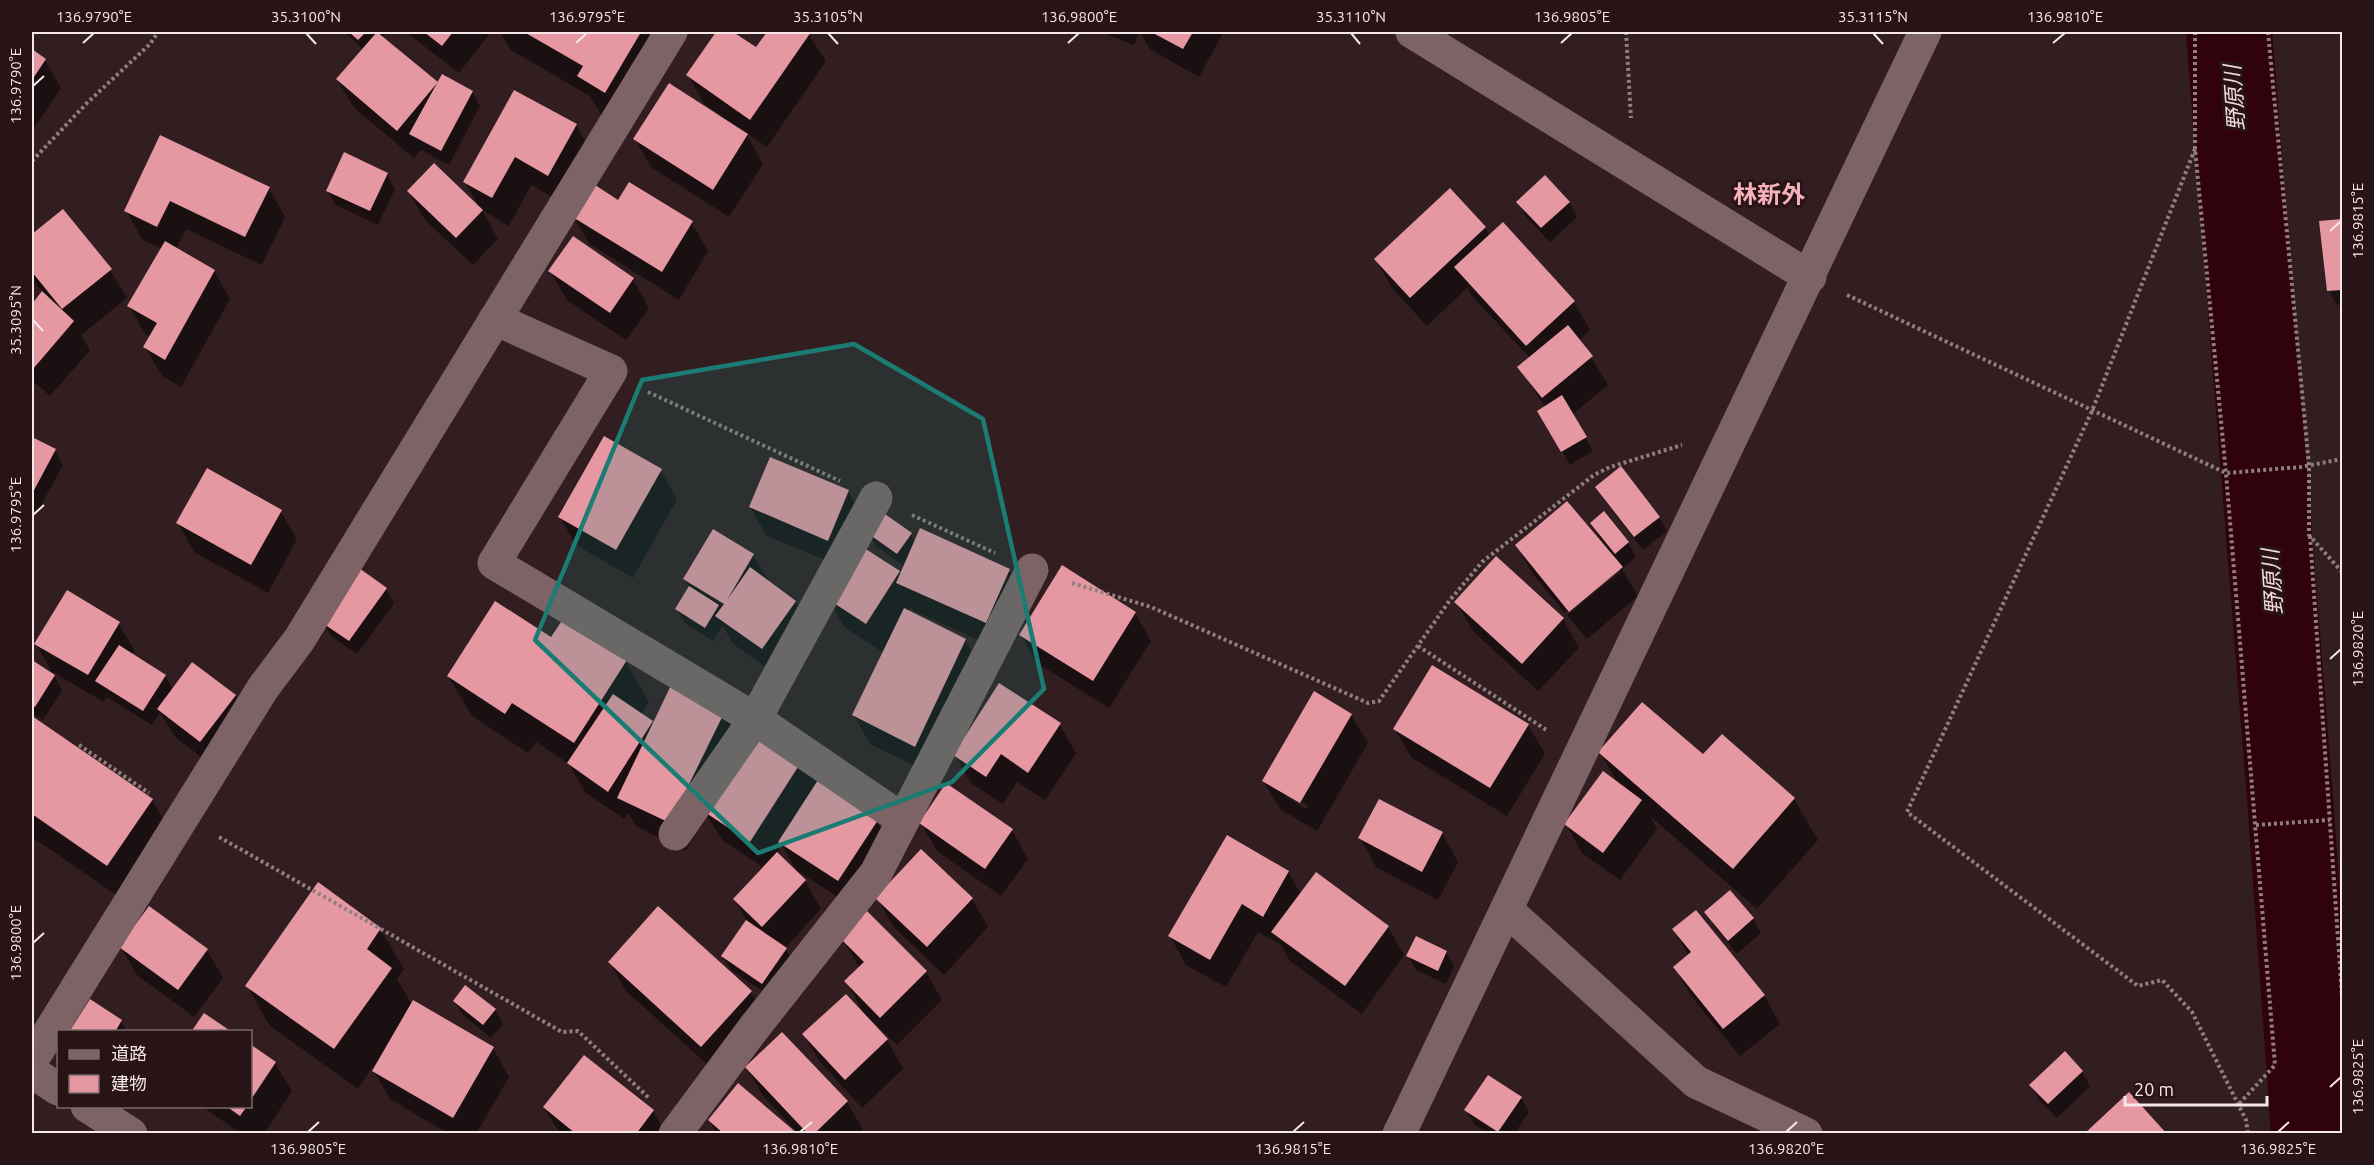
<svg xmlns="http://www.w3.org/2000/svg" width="2374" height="1165" font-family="Ubuntu,'Noto Sans JP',sans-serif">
  <rect width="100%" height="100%" fill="#321d20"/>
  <!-- shadow -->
  <g fill="#0007" fill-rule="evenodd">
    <polygon points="345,32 382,32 384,35 382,38 438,85 472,92 480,106 449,165 421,150 414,158 354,108 337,79 363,49"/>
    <polygon points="406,32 491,32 459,73"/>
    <polygon points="500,32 680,32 602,116 590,96 511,50"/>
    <polygon points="718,32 731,32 756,49 769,32 807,32 826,61 767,147 745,132 763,164 729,217 651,167 635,139 720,118 721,115 704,104 688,75"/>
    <polygon points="1101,32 1139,32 1134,45"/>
    <polygon points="1140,32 1221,32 1222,35 1199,77 1150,49"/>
    <polygon points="32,50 45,60 61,88 32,131"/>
    <polygon points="576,125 592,153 565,204 531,185 509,226 482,210 498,239 473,265 425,220 409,192 479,207 465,182"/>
    <polygon points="161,137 269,188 285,217 262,265 186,229 176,249 214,271 230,299 181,387 162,376 145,347 151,337 145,334 129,306 162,249 142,239 126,211"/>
    <polygon points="387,174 395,189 378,225 336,205 327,191"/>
    <polygon points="629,184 692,223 708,251 679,300 590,244 573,216 618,202"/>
    <polygon points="1518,202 1569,202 1577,217 1550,242 1526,217"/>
    <polygon points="62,211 110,270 127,298 81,335 90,350 50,396 32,380 32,306 43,293 32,278 32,236"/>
    <polygon points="2342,220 2342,304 2337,305 2329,291 2321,222"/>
    <polygon points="1485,228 1490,237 1574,302 1590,330 1579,341 1591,357 1608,385 1572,415 1593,451 1570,465 1539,411 1545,407 1519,367 1530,358 1472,296 1467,288 1427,326 1392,288 1376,260"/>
    <polygon points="550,271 633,279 649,308 626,340 567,300"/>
    <polygon points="32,438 55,451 63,465 38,511 32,508"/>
    <polygon points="661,471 677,499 633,578 576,545 560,517"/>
    <polygon points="1597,487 1659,517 1667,531 1643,550 1605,501"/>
    <polygon points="848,491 865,520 844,568 767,536 750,507"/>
    <polygon points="280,511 297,539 268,593 194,552 178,523"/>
    <polygon points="1591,523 1628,543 1636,557 1622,569 1638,596 1587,639 1567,615 1620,572 1620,568 1565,613 1533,574 1517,546 1602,544 1603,543"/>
    <polygon points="868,532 911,534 915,542 1009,570 1025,598 1002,651 914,611 911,607 908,612 965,640 982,669 931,774 870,744 854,715 884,653 844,627 828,598 899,572 901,576 905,567 876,546"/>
    <polygon points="753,555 770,583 795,602 812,630 779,676 733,644 723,626 713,641 685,623 677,609 690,589 684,579"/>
    <polygon points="386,589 394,603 357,654 331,636 323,622"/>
    <polygon points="1456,602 1563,619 1579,648 1538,691 1473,631"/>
    <polygon points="1135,613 1151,641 1109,708 1037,663 1021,635"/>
    <polygon points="118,623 135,651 132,655 165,676 173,690 235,696 251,725 217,769 175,737 160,712 152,725 107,697 104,702 52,672 36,644"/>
    <polygon points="551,639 626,662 649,702 641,715 654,725 675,681 759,728 877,821 893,849 855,908 796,870 782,845 776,854 805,881 821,909 785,948 794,963 771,997 731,970 723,956 747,921 735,900 764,868 722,840 705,812 686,851 636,826 628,813 624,819 585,792 569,764 536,742 528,753 472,716 448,676"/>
    <polygon points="32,662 54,676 62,690 43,720 32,713"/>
    <polygon points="1433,667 1528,725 1545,754 1507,816 1411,757 1395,729"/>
    <path d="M1351,715L1368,743L1317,831L1280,809L1263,781ZM1286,793L1308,806L1306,809L1286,796Z"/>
    <polygon points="32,718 152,800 175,841 131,905 32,837"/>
    <polygon points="1059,724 1076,753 1045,800 1017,782 1003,804 971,783 955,755"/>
    <polygon points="1722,736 1794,799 1818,840 1757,909 1650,816 1657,829 1620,880 1582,853 1566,824 1619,785 1600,752 1703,756"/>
    <polygon points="921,823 1012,830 1028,859 1001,896 937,851"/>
    <polygon points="1442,833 1458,862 1438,900 1376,867 1360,838"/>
    <polygon points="1228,837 1288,872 1301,894 1388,927 1404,955 1362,1014 1290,961 1280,944 1258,932 1226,987 1186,965 1170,936"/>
    <polygon points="1730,892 1753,919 1761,933 1737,954 1714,926 1706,912"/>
    <polygon points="877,898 972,899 988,927 944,975 893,926"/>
    <polygon points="867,913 926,972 942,1000 897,1045 863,1012 846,981 860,968 841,938"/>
    <polygon points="380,929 404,969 397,979 412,1005 493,1048 509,1077 476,1134 449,1134 390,1099 372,1068 358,1089 270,1026 247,986"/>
    <polygon points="1674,930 1764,995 1780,1024 1740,1056 1691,996 1675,968 1689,956"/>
    <polygon points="121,947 207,950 223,978 194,1017 137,975"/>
    <polygon points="1446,952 1454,966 1446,984 1416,970 1408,956"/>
    <polygon points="610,962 751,992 767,1020 718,1074 626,991"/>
    <polygon points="846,996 887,1040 903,1069 862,1108 821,1063 804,1035"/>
    <polygon points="454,1001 495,1010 503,1024 491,1038 463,1015"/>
    <polygon points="121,1021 127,1032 70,1032"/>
    <polygon points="250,1046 275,1063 292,1091 264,1134 242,1134 201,1106 250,1106"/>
    <polygon points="2065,1053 2082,1072 2090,1086 2057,1118 2039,1100 2031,1086"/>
    <polygon points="747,1067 847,1102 863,1130 860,1134 799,1134 763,1096"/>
    <polygon points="1521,1098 1529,1112 1514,1134 1489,1134 1474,1124 1466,1110"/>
    <polygon points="544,1107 653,1111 666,1134 560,1134"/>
    <polygon points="709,1120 796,1134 717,1134"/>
  </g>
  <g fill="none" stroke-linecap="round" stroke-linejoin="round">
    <!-- river -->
    <polyline stroke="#2f020d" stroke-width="86" points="2229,32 2290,798 2314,1134"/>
  </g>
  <!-- building -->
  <g fill="#e598a2">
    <polygon points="349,32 366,32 358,40"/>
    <polygon points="377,32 438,82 397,131 336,79"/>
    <polygon points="424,32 453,32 442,46"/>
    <polygon points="524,32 641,32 605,93 577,76 583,66"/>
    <polygon points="716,32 733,32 756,47 767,32 811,32 750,120 686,75"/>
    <polygon points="1151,32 1193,32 1183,49"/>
    <polygon points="32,49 46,59 32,80"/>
    <polygon points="442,74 473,91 441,151 409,134"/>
    <polygon points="669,83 748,134 713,190 633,139"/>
    <polygon points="514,90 577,124 548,176 515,157 492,198 463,182"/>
    <polygon points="160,135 270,187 245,237 170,201 157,227 124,211"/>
    <polygon points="344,152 388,173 370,211 326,191"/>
    <polygon points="434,163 483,210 456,238 407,191"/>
    <polygon points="1545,175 1570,202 1541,228 1516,202"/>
    <polygon points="629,182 693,221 662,272 571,216 592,183 618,200"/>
    <polygon points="1450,188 1486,227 1410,298 1374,259"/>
    <polygon points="63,209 112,269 62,309 32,272 32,234"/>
    <polygon points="2342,219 2342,290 2327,291 2319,221"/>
    <polygon points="1503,222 1575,301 1526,346 1454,267"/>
    <polygon points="573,236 634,278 610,313 548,271"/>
    <polygon points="165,241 215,270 165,360 143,347 157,323 127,306"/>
    <polygon points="42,291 74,321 33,369 32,367 32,304"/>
    <polygon points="1568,325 1593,356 1542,398 1517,367"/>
    <polygon points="1562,395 1587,437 1561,452 1537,411"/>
    <polygon points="604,436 662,469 616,550 558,517"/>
    <polygon points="32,437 56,449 32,494"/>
    <polygon points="770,457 849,490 828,541 749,507"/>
    <polygon points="1621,466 1660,517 1634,537 1595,487"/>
    <polygon points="207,468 282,510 251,565 176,523"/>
    <polygon points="1567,501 1623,567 1569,612 1515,545"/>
    <polygon points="1604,511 1629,542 1615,554 1590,523"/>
    <polygon points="882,512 912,533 897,554 866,532"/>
    <polygon points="920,528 1010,569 986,623 896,583"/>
    <polygon points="713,529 754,554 727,600 750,567 796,601 762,649 715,616 724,604 683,579"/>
    <polygon points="861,546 900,571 866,624 826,598"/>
    <polygon points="1496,556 1564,618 1522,664 1454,602"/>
    <polygon points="1062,565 1136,612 1093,681 1019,635"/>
    <polygon points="359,568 387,588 349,641 321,622"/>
    <polygon points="689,586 719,605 705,628 675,609"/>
    <polygon points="67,590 120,622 88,675 34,644"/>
    <polygon points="495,601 551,637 563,619 627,660 574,743 512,703 505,714 447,676"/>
    <polygon points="904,608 966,639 915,747 852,715"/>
    <polygon points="119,645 166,675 143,711 95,681"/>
    <polygon points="32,660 55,675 35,707 32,705"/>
    <polygon points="192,662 236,695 200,742 157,709"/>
    <polygon points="1432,665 1529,724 1490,788 1393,729"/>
    <polygon points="674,679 728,705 670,823 617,798"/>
    <polygon points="999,683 1061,723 1028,773 1001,754 986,777 953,755"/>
    <polygon points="1314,691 1352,714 1300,803 1262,781"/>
    <polygon points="613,694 653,721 608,792 567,763"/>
    <polygon points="1642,702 1703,754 1722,734 1795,798 1733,869 1598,752"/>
    <polygon points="32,716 153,799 107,866 32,814"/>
    <polygon points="759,726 805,756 750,842 703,811"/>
    <polygon points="1603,771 1642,800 1603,853 1564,824"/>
    <polygon points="818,780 878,820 838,881 778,842"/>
    <polygon points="946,783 1013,829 985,869 919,823"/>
    <polygon points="1379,799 1443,832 1422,872 1358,838"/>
    <polygon points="1227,835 1289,871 1263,917 1242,904 1210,960 1168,936"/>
    <polygon points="921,849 973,898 927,947 875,898"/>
    <polygon points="777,852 806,880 762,927 733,899"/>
    <polygon points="1316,872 1389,926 1345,986 1271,932"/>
    <polygon points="318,882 381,928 367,949 392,968 334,1049 245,986"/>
    <polygon points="1730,890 1754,918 1728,941 1704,912"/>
    <polygon points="149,906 208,949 178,990 119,947"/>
    <polygon points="658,906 752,991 701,1047 608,962"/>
    <polygon points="1696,910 1765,995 1723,1029 1673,967 1691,952 1672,929"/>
    <polygon points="867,911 927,971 880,1018 844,981 864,962 839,937"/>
    <polygon points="746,920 787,948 762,984 721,956"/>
    <polygon points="1416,936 1447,951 1438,971 1406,956"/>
    <polygon points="465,985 496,1009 483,1025 453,1001"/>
    <polygon points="846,994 888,1039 845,1080 802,1034"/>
    <polygon points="90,999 122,1020 115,1032 69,1032"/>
    <polygon points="413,1000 494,1047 453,1118 372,1071"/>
    <polygon points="204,1013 232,1032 191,1032"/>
    <polygon points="782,1032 848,1101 814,1134 808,1134 745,1067"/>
    <polygon points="250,1044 276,1062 250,1101"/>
    <polygon points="2065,1051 2083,1071 2048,1104 2029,1085"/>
    <polygon points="584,1055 654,1110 636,1134 576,1134 543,1107"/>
    <polygon points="1488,1075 1522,1097 1498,1132 1464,1110"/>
    <polygon points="738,1083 798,1134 724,1134 708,1120"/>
    <polygon points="2129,1092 2167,1134 2084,1134"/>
    <polygon points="226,1106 247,1106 240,1116"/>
  </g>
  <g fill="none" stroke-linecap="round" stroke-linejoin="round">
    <!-- path -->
    <g stroke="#907e80" stroke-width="4" stroke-dasharray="3 3" stroke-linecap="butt">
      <polyline points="1626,32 1631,118"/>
      <polyline points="2195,32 2195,149 2226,473 2275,1065 2239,1104"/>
      <polyline points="2268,32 2309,466 2309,535 2342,572"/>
      <polyline points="2195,149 2092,411 1907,812 2138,986 2162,980 2192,1012 2246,1120 2248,1134"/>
      <polyline points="32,161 87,103 150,44 158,32"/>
      <polyline points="1847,295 2226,473 2301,467 2342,459"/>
      <polyline points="648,392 840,481"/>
      <polyline points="912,515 995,553"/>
      <polyline points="2310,536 2342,996"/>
      <polyline points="1072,583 1151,607 1368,703 1379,701 1450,600 1482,562 1594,475 1610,467 1682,445"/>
      <polyline points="1418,646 1548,731"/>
      <polyline points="79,745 149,793"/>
      <polyline points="2256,825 2330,820"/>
      <polyline points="219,837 562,1032 578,1031 649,1098"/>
    </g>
    <!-- minor -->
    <g stroke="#7d6365" stroke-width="33">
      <polyline points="1412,32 1810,277"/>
      <polyline points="495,319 611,371 494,563 755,719 903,820"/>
      <polyline points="675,834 755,719 876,498"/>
      <polyline points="1508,911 1696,1082 1806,1134"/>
      <polyline points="32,1060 263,688 299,640 671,32"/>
      <polyline points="32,1072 58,1089"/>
      <polyline points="87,1106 131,1134"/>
      <polyline points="675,1134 753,1029 876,873 1032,570"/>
      <path d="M1399,1134C1484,959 1567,783 1650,608C1742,415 1835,224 1925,32"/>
    </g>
  </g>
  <!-- marked area -->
  <path fill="#1b7c74" fill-opacity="0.2" stroke="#1b7c74" stroke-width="4.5" stroke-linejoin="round" d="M854,344L983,419L1044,689L952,782L758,853L535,640L642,380Z"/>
  <!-- ticks -->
  <path fill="none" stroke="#f6e7e8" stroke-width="2" d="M306,33L316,44M828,33L838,44M1351,33L1360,44M1873,33L1883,44M83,43L94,33M576,43L587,33M1068,43L1079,33M1561,43L1572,33M2053,43L2065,33M33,86L44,76M2330,231L2341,221M33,320L43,331M33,515L44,505M2330,659L2341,649M33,943L44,933M2330,1087L2341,1077M308,1132L319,1122M800,1132L812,1122M1293,1132L1304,1122M1786,1132L1797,1122M2278,1132L2289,1122"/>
  <g text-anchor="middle" stroke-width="6" stroke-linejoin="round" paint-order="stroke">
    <!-- water labels -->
    <g font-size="22" font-style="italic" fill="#f0dadc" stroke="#281316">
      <text transform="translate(2234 98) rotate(-94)" y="8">野原川</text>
      <text transform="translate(2272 582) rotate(-94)" y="8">野原川</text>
    </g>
    <!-- quarter labels -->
    <g font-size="24" font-weight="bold" fill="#f6b2ba" stroke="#281316">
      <text x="1769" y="203">林新外</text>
    </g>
  </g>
  <!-- border -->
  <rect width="2374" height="1165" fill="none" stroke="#281316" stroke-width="66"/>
  <!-- legend -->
  <rect x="57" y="1030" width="195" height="78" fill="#281316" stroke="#7a686a" stroke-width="1.5"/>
  <rect x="69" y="1050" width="30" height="9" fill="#7d6365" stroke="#7a686a" stroke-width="1.5"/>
  <text x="111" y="1060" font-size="18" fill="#f6e7e8">道路</text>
  <rect x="69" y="1075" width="30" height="18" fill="#e598a2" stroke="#7a686a" stroke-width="1.5"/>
  <text x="111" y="1090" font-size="18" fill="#f6e7e8">建物</text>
  <!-- scale -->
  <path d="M2125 1096v9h142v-9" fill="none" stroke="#f6e7e8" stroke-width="3"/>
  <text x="2134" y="1096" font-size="18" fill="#f6e7e8" stroke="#281316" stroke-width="4.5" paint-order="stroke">20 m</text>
  <rect x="33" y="33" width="2308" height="1099" fill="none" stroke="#f6e7e8" stroke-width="2"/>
  <g font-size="15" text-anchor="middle" fill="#f6e7e8">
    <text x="94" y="22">136.9790°E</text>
    <text x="306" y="22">35.3100°N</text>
    <text x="587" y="22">136.9795°E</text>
    <text x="828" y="22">35.3105°N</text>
    <text x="1079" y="22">136.9800°E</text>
    <text x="1351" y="22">35.3110°N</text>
    <text x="1572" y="22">136.9805°E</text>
    <text x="1873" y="22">35.3115°N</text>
    <text x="2065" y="22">136.9810°E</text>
    <text transform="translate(16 86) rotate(-90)" y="5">136.9790°E</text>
    <text transform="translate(2358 221) rotate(-90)" y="5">136.9815°E</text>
    <text transform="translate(16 320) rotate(-90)" y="5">35.3095°N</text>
    <text transform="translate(16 515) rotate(-90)" y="5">136.9795°E</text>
    <text transform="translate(2358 649) rotate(-90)" y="5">136.9820°E</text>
    <text transform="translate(16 943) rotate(-90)" y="5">136.9800°E</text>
    <text transform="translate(2358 1077) rotate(-90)" y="5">136.9825°E</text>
    <text x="308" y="1154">136.9805°E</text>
    <text x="800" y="1154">136.9810°E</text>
    <text x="1293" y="1154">136.9815°E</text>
    <text x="1786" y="1154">136.9820°E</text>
    <text x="2278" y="1154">136.9825°E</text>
  </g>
</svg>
